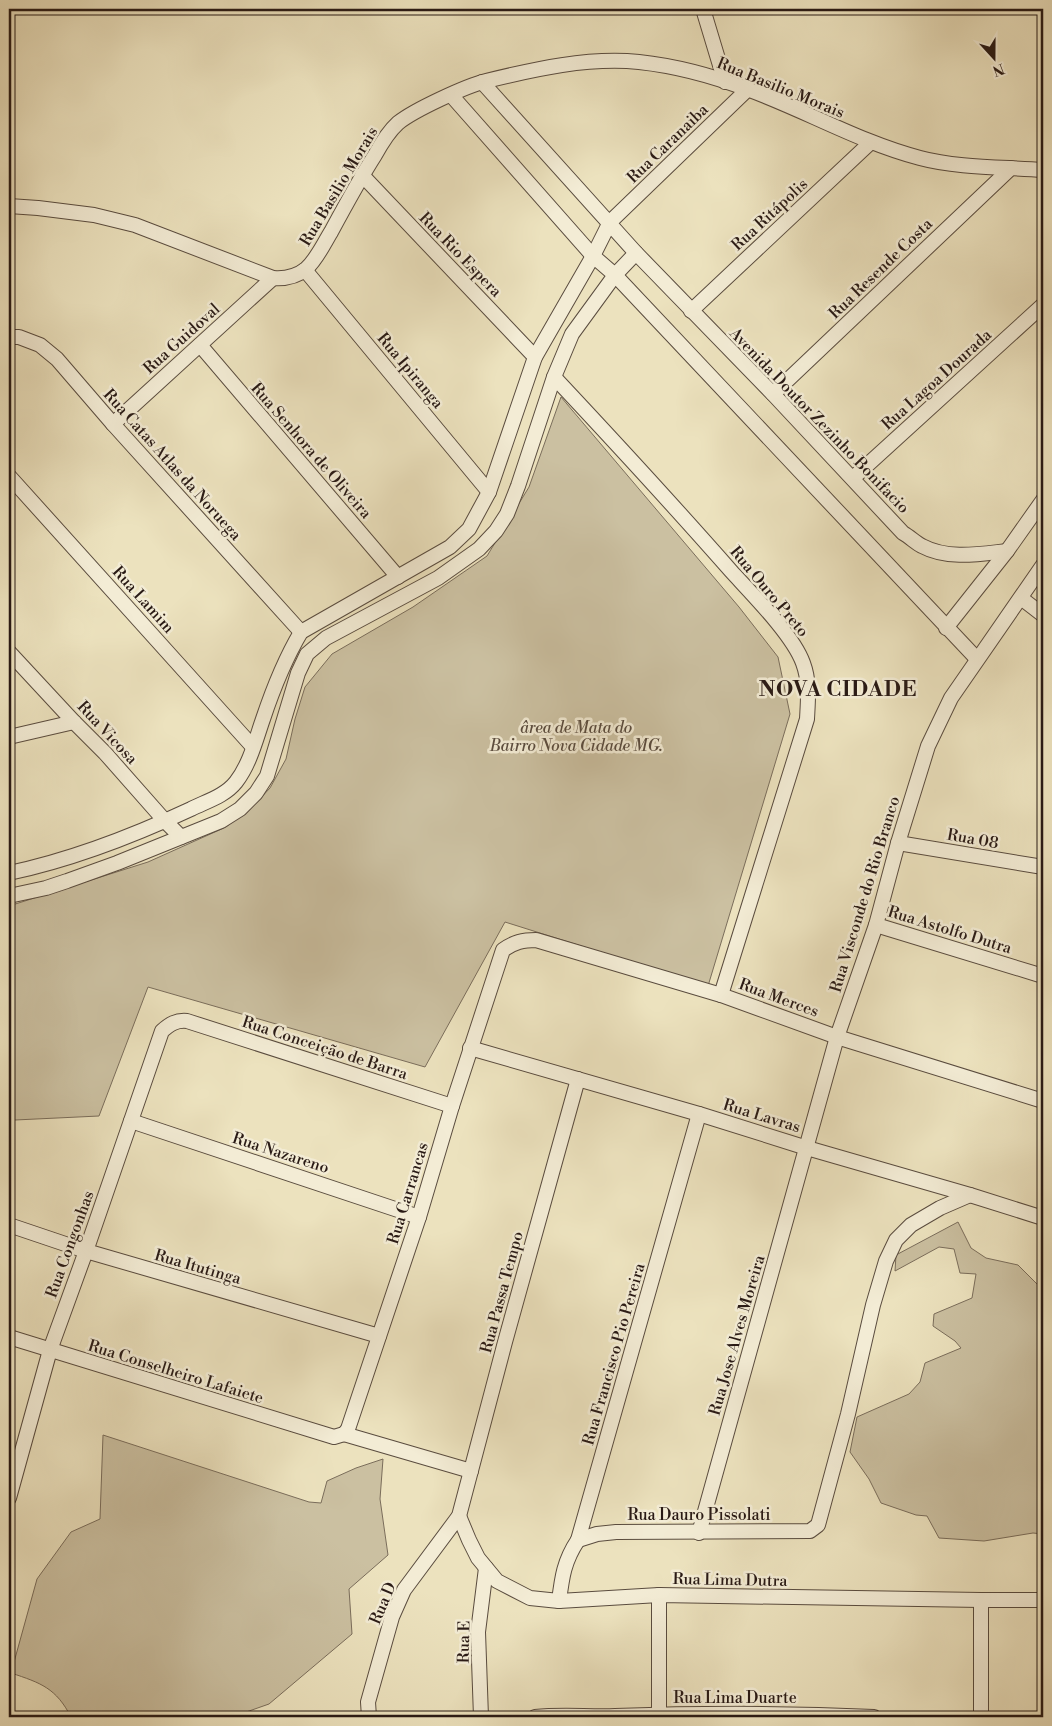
<svg xmlns="http://www.w3.org/2000/svg" width="1052" height="1726" font-family="'Libre Bodoni',serif">
  <rect width="100%" height="100%" fill="#ece2be"/>
  <filter id="stains"><feTurbulence type="fractalNoise" baseFrequency=".004" numOctaves="4"/><feColorMatrix values="0 0 0 0 .2 0 0 0 0 .09 0 0 0 0 .02 0 0 0 .5 -.17"/></filter>
  <radialGradient id="worn" r=".72"><stop offset=".6" stop-color="#630" stop-opacity="0"/><stop offset="1" stop-color="#630" stop-opacity=".3"/></radialGradient>
  <!-- green -->
  <g fill="#cbc0a1" stroke="#7a6d5b">
    <polygon points="561,397 739,607 778,657 790,714 708,986 505,922 425,1067 148,987 99,1116 15,1120 9,1118 9,906 148,862 226,827 255,804 270,788 286,759 295,719 305,687 332,654 413,607 487,556 529,487"/>
    <polygon points="958,1222 971,1248 986,1258 1018,1265 1043,1290 1043,1534 1033,1533 984,1541 939,1538 927,1516 916,1515 881,1503 869,1479 850,1452 857,1417 909,1394 920,1382 925,1363 961,1348 955,1341 933,1326 934,1314 972,1298 976,1274 960,1273 954,1249 939,1247 895,1271 896,1255"/>
    <path d="M103,1435L309,1502L321,1503L327,1481L356,1468L383,1459L380,1499L388,1555L349,1589L352,1634L269,1704L232,1717H123L116,1713L101,1717H71C56,1688 41,1683 11,1673L37,1579L71,1532L100,1519Z"/>
  </g>
  <g fill="none" stroke-linecap="round" stroke-linejoin="round">
    <defs>
      <g id="street">
        <polyline points="703,9 725,82"/>
        <path d="M482,82L636,253L773,394L903,533C910,537 916,543 922,546C948,560 980,554 1007,551"/>
        <polyline points="451,95 593,256 615,275 977,659"/>
        <polyline points="362,175 535,357"/>
        <path d="M9,206L38,208L94,215L135,225L273,278C286,279 296,277 306,269C317,259 323,245 331,232C345,206 359,180 375,155C381,144 388,132 398,123C414,110 466,86 486,81C535,69 588,57 639,62C676,66 713,76 747,89C805,110 859,142 920,158C957,168 1004,167 1043,170"/>
        <polyline points="305,270 489,492"/>
        <polyline points="691,311 870,143"/>
        <polyline points="9,337 19,337 40,345 57,359 113,424 301,632"/>
        <polyline points="200,345 398,577"/>
        <path d="M554,377C614,441 673,505 731,571C751,593 793,635 803,663C810,682 808,699 807,719L721,995"/>
        <polyline points="773,394 1011,168"/>
        <polyline points="113,424 273,278"/>
        <polyline points="9,476 253,747"/>
        <polyline points="853,478 1043,305"/>
        <polyline points="1021,598 1043,615"/>
        <polyline points="946,628 1007,551 1043,500"/>
        <polyline points="9,652 74,722 105,753 165,821 181,837"/>
        <polyline points="9,737 74,722"/>
        <polyline points="898,843 1043,867"/>
        <path d="M9,873C71,860 133,836 191,809C207,801 225,796 236,782C250,764 256,739 263,719C273,689 285,659 301,632L450,547L469,529L489,492L535,357L593,256L610,222L748,89"/>
        <polyline points="9,896 46,888 67,881 117,863 221,821 240,809 256,793 267,776 298,673 307,654 326,638 438,578 479,549 496,531 507,514 518,486 554,377 572,334 615,275 636,253"/>
        <polyline points="876,925 1043,976"/>
        <polyline points="470,1048 699,1114 807,1148 970,1195 1043,1218"/>
        <polyline points="131,1121 419,1217"/>
        <polyline points="9,1225 86,1251 379,1336"/>
        <path d="M9,1337L334,1437L344,1434L348,1429L419,1217L452,1106L503,950C514,942 523,940 536,940L721,995L837,1037L1043,1101"/>
        <polyline points="344,1434 471,1471"/>
        <path d="M9,1498L50,1350L86,1251L162,1031C170,1024 176,1020 187,1021L452,1106"/>
        <polyline points="459,1516 469,1540 478,1558 497,1581 530,1598 559,1601 659,1595 981,1600 1043,1600"/>
        <polyline points="699,1533 837,1037 876,925 898,843 928,746 951,698 1043,565"/>
        <polyline points="578,1540 597,1534 616,1532 810,1531 818,1525 848,1414 873,1305 886,1261 896,1240 911,1225 940,1208 970,1195"/>
        <polyline points="659,1595 659,1715"/>
        <path d="M559,1601C562,1577 564,1561 578,1540L699,1114"/>
        <polyline points="369,1717 368,1702 392,1617 404,1590 459,1516 505,1342 578,1079"/>
        <polyline points="481,1717 478,1632 486,1568"/>
        <path d="M535,1717C562,1714 589,1717 615,1716C701,1713 788,1713 874,1717"/>
        <polyline points="981,1717 981,1600"/>
      </g>
    </defs>
    <!-- street casing -->
    <use href="#street" stroke="#5a4c3f" stroke-width="16"/>
    <!-- street -->
    <use href="#street" stroke="#f3ecd5" stroke-width="14"/>
  </g>
  <g text-anchor="middle" stroke-width="5" stroke-linejoin="round" paint-order="stroke">
    <!-- street labels -->
    <g font-size="16" fill="#291a15" stroke="#f3ecd5">
      <text transform="translate(781 87) rotate(22)" y="6">Rua Basilio Morais</text>
      <text transform="translate(667 143) rotate(-44)" y="6">Rua Caranaiba</text>
      <text transform="translate(338 186) rotate(-59)" y="6">Rua Basilio Morais</text>
      <text transform="translate(769 214) rotate(-43)" y="6">Rua Ritápolis</text>
      <text transform="translate(461 254) rotate(46)" y="6">Rua Rio Espera</text>
      <text transform="translate(880 268) rotate(-44)" y="6">Rua Resende Costa</text>
      <text transform="translate(181 338) rotate(-42)" y="6">Rua Guidoval</text>
      <text transform="translate(411 370) rotate(50)" y="6">Rua Ipiranga</text>
      <text transform="translate(936 379) rotate(-42)" y="6">Rua Lagoa Dourada</text>
      <text transform="translate(820 420) rotate(46)" y="6">Avenida Doutor Zezinho Bonifacio</text>
      <text transform="translate(312 450) rotate(49)" y="6">Rua Senhora de Oliveira</text>
      <text transform="translate(173 464) rotate(48)" y="6">Rua Catas Atlas da Noruega</text>
      <text transform="translate(770 591) rotate(50)" y="6">Rua Ouro Preto</text>
      <text transform="translate(144 599) rotate(48)" y="6">Rua Lamim</text>
      <text transform="translate(108 732) rotate(47)" y="6">Rua Vicosa</text>
      <text transform="translate(973 838) rotate(10)" y="6">Rua 08</text>
      <text transform="translate(864 894) rotate(-73)" y="6">Rua Visconde do Rio Branco</text>
      <text transform="translate(950 929) rotate(17)" y="6">Rua Astolfo Dutra</text>
      <text transform="translate(779 997) rotate(20)" y="6">Rua Merces</text>
      <text transform="translate(325 1047) rotate(18)" y="6">Rua Conceição de Barra</text>
      <text transform="translate(762 1115) rotate(17)" y="6">Rua Lavras</text>
      <text transform="translate(281 1152) rotate(18)" y="6">Rua Nazareno</text>
      <text transform="translate(407 1193) rotate(-73)" y="6">Rua Carrancas</text>
      <text transform="translate(69 1244) rotate(-70)" y="6">Rua Congonhas</text>
      <text transform="translate(198 1266) rotate(16)" y="6">Rua Itutinga</text>
      <text transform="translate(501 1292) rotate(-75)" y="6">Rua Passa Tempo</text>
      <text transform="translate(736 1335) rotate(-74)" y="6">Rua Jose Alves Moreira</text>
      <text transform="translate(613 1354) rotate(-74)" y="6">Rua Francisco Pio Pereira</text>
      <text transform="translate(176 1371) rotate(17)" y="6">Rua Conselheiro Lafaiete</text>
      <text x="699" y="1520">Rua Dauro Pissolati</text>
      <text transform="translate(730 1579) rotate(1)" y="6">Rua Lima Dutra</text>
      <text transform="translate(382 1603) rotate(-67)" y="6">Rua D</text>
      <text transform="translate(463 1642) rotate(-89)" y="6">Rua E</text>
      <text x="735" y="1703">Rua Lima Duarte</text>
    </g>
    <!-- park labels -->
    <g font-size="16" font-style="italic" fill="#5a4c3f" stroke="#f3ecd5">
      <text x="576" y="733">ârea de Mata do<tspan x="576" dy="18">Bairro Nova Cidade MG.</tspan></text>
    </g>
    <!-- district labels -->
    <g font-size="21" font-weight="bold" letter-spacing="1" fill="#291a15" stroke="#f3ecd5">
      <text x="838" y="696">NOVA CIDADE</text>
    </g>
  </g>
  <!-- margin -->
  <rect width="1052" height="1726" fill="none" stroke="#ece2be" stroke-width="30"/>
  <rect x="10" y="10" width="1032" height="1706" fill="none" stroke="#291a15" stroke-width="2.5"/>
  <rect x="15" y="15" width="1022" height="1696" fill="none" stroke="#291a15"/>
  <!-- north arrow -->
  <g transform="translate(994 58) rotate(159)" stroke="#f3ecd5" stroke-width="4" paint-order="stroke">
  <path d="M0-4L9 19L0 12L-9 19Z" fill="#291a15"/>
  <text y="-8" font-size="14" font-weight="bold" text-anchor="middle" fill="#291a15">N</text>
  </g>
  <rect width="100%" height="100%" filter="url(#stains)"/>
  <rect width="100%" height="100%" fill="url(#worn)"/>
</svg>
